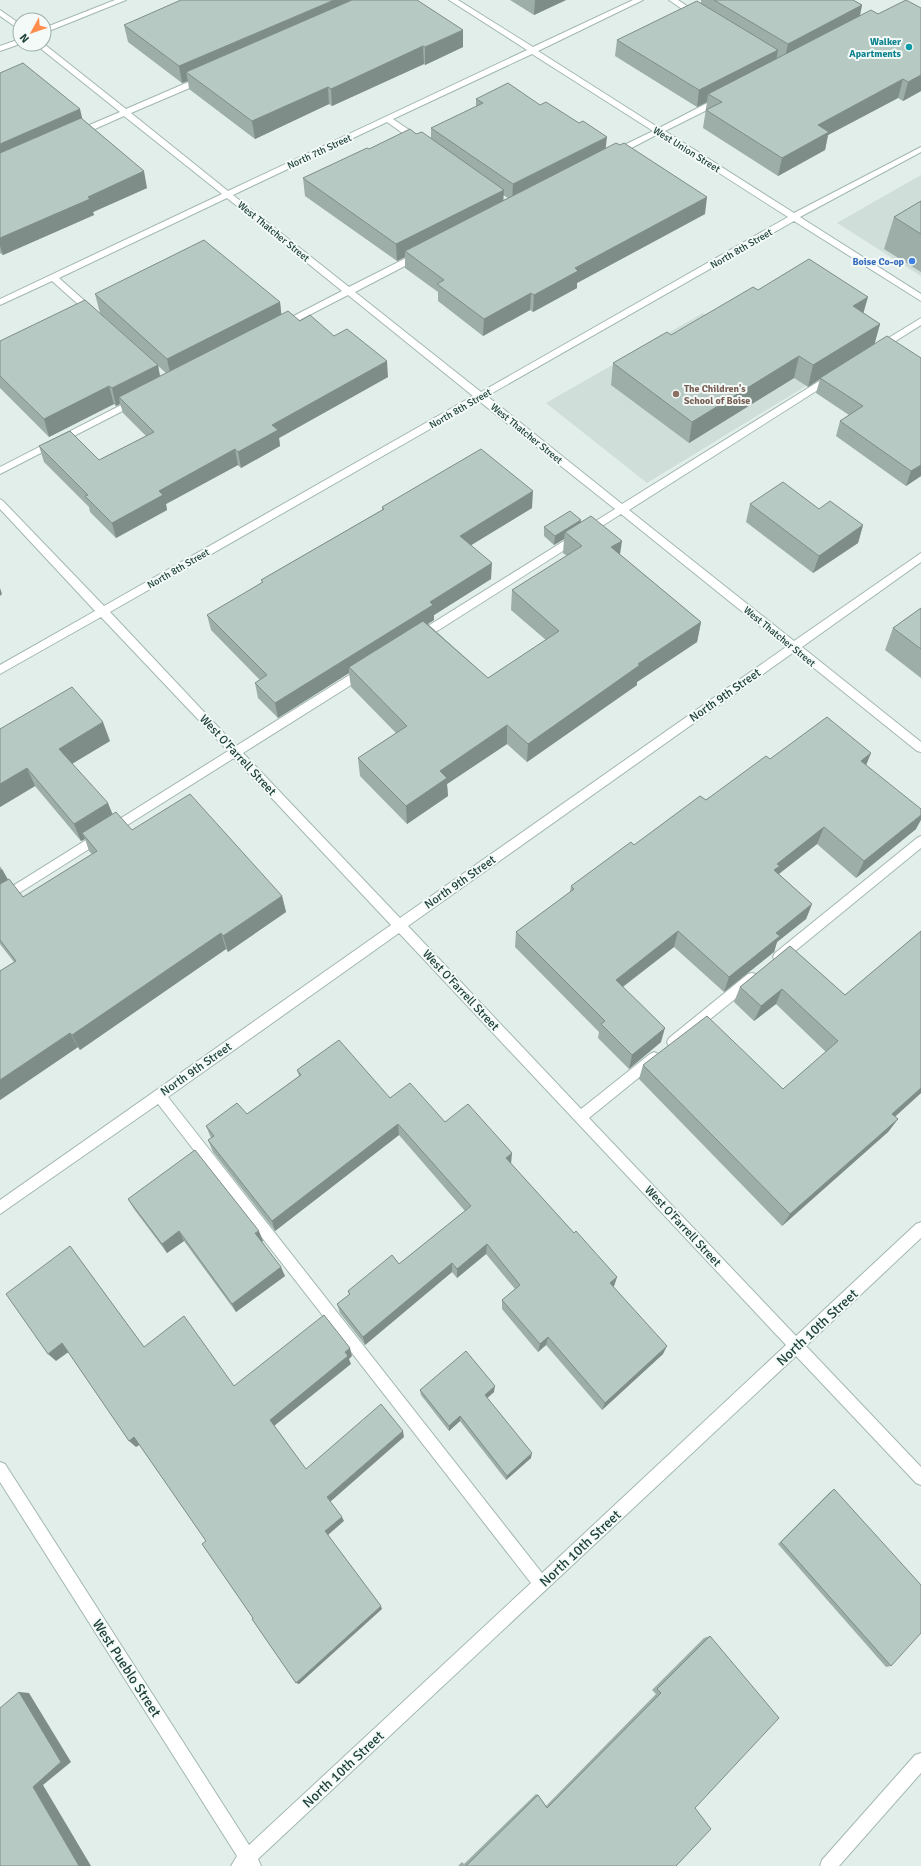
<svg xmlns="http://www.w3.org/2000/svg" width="921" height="1866" font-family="Signika,sans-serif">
  <rect width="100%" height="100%" fill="#e1eeea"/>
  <!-- built -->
  <g fill="#cfded9">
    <polygon points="921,175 921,276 837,223"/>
    <polygon points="703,313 806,386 647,483 546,403"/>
  </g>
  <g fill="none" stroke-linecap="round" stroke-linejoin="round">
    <defs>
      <g id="minor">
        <polygon points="115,0 126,0 44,33 44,28"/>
        <path d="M449,0H458L533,47L633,0H643L538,51L659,128L717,98H723V102L665,131L794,213L921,147V152L800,217L921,294V301L794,221L487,396L622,504L829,375H835L837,377L835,379L629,510L794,641L921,553V562L802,647L921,742V752L917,751L794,652L408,926L581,1109L650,1054L654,1052L658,1054L660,1058L658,1062L589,1118L796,1336L916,1224L921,1222V1238L806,1346L921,1467V1485L916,1483L796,1356L258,1859L261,1866H231L237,1856L0,1482V1462L5,1464L249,1845L531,1583L158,1104L0,1214V1200L391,925L234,758L0,905V894L228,751L101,617L0,674V665L95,611L0,509V499L3,501L104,606L473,396L348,295L286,327H280L279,325L280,323L342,291L227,198L59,278L95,310L96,312L95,314H89L52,281L0,305V299L222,194L124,116L79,136H73V132L120,112L35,44H44L126,109L200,77H206V81L131,113L228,191L527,50ZM532,54L653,131L612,151V155H618L658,134L788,217L481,392L355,292L422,257V253H416L349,287L233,195L387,122L415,142H421V138L393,119ZM479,401L615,509L415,634L414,637L415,640H423L621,514L786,647L400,918L243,753L367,675L368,672L367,669H359L236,746L110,612ZM399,933L786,1345L542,1573L168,1097Z"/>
        <polygon points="669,0 678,0 702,16 695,18"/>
        <polygon points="0,10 20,24 20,30 0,16"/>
        <polygon points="20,39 20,44 0,51 0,46"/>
        <polygon points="921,318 921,325 883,349 877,349 875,347 877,345"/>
        <polygon points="135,398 138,399 140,401 138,403 0,474 0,467"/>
        <polygon points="921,836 921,848 783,961 779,962 775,961 773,957 775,953 917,838"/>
        <polygon points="752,973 756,974 758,978 756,982 677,1046 673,1048 669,1046 667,1042 669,1038 748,974"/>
        <polygon points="921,1753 921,1773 839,1866 820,1866 822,1860 915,1755"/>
      </g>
    </defs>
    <!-- minor casing -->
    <use href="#minor" stroke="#a3b7b2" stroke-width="2"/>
    <!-- minor -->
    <use href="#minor" fill="#fff" fill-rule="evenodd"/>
  </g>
  <!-- wall -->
  <g fill="#9dada8" fill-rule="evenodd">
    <polygon points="510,0 566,0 534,15"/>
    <polygon points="701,0 853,0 862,5 860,16 878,14 921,8 921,91 903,101 898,98 828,135 825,150 778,176 703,128 707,102 697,107 615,56 617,40 701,3"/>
    <polygon points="124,25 463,47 425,65 424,64 332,106 329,104 255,139 189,89 188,81 182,83 128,42"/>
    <polygon points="0,73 147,188 93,212 94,215 3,255 0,253"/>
    <path d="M476,99L606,148L705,214L577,283V288L533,312L530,310L483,336L438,301V292L405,268V257L397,261L305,196L303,178L369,149L416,134L431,138V128L476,107ZM503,195L508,198L503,200Z"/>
    <polygon points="921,201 921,272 884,249 894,217"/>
    <polygon points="758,290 863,313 880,324 874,344 921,476 906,486 836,436 840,421 849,415 816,393 820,379 808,387 794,378 689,443 611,385 613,363 671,335"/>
    <polygon points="95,294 280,302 281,314 300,321 334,336 388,377 279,438 280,446 241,468 238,465 166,504 167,510 116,538 90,512 89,507 44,462 39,446 99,460 146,436 123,413 120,404 116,406 114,404 49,437 0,388 0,341 158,365 160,376 166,373 100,313"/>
    <polygon points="750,504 819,509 863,525 858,543 813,573 746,522"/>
    <polygon points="382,507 532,508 470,545 491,579 434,615 434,620 428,624 488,678 546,640 511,610 512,590 567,556 563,553 564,539 554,545 544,536 544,527 581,522 701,622 697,642 637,682 637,685 527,762 507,744 447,784 448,796 407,824 360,776 358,758 396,733 351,687 349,673 278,718 258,698 255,683 260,680 211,630 207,615 262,583 261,580 382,510"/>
    <polygon points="921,608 921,678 885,650 893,628"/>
    <polygon points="0,729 110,741 72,763 112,815 132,830 282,896 286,912 228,952 226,949 80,1050 78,1047 0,1100 0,971 14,962 0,944 0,866 8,880 23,897 92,854 89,851 85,839 81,841 35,786 0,807"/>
    <polygon points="871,753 866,765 916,829 856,878 817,844 779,874 812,904 806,919 777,942 774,952 724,992 674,947 623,987 661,1042 629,1069 598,1038 599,1032 515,947 516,932 570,892 571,886 634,845 770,759"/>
    <polygon points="921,931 921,1093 895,1117 898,1119 888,1132 782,1226 639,1079 643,1065 783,1089 826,1052 776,1004 754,1021 734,1002 740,987 790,946 845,995"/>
    <polygon points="297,1070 390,1098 445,1122 511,1164 574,1233 617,1277 614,1286 613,1287 663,1354 602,1410 546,1345 538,1352 502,1309 502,1300 515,1289 486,1254 457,1278 452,1272 365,1345 340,1313 337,1304 349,1295 348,1291 399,1264 465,1211 399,1135 275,1231 213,1152 208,1140 211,1138 206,1126 247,1114 299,1076"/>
    <polygon points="128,1199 263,1241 262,1241 285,1276 236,1312 184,1241 167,1253 134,1209"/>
    <polygon points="420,1390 494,1392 487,1398 531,1458 506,1480 460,1421 449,1431 421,1395"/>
    <polygon points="834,1489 891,1666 886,1667 778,1544 830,1492"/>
    <polygon points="710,1636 695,1808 676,1866 458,1866 462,1862 464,1864 536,1794 538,1795 546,1806 656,1694 652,1690 704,1638"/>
  </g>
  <!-- shaded-wall -->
  <g fill="#7f8d88">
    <polygon points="334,0 371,0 186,72 188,81 182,83 179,66"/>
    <polygon points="535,0 566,0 534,15"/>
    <polygon points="862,5 858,24 784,62 788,44"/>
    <polygon points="463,30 463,47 425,65 425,47"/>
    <polygon points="423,46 424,64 332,106 331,89"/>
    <polygon points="778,50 775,67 708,94 707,102 697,107 699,90"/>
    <polygon points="921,75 921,91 903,101 908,82"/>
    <polygon points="903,79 898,98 828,135 825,150 778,176 782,158 818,125"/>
    <polygon points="328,87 329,104 255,139 252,121"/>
    <polygon points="80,109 84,126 0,162 0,144"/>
    <polygon points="607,137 605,154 512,201 513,184"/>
    <polygon points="144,171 147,188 93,212 94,215 3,255 0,246 0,238 88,197"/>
    <polygon points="504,190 503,207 405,251 405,257 397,261 396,244"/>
    <polygon points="707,197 705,214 577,283 577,288 533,312 534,295 575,268"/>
    <polygon points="531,293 530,310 483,336 484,319"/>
    <polygon points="868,297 862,318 853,306"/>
    <polygon points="280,302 282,320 171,377 167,359"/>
    <polygon points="880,324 874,346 820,378 820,379 808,387 813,365"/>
    <polygon points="799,356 794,378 689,443 692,422"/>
    <polygon points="387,361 388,377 279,438 280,446 241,468 238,452 272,425"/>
    <polygon points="158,365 161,383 119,397 120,404 116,406 112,388"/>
    <polygon points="109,386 114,404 49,437 44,419"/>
    <polygon points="235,449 238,465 166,504 167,510 116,538 112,523 159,491"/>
    <polygon points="921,465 921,476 906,486 911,471"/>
    <polygon points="533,491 532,508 460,552 460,536"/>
    <polygon points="581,520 580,529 565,532 564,539 554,545 555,536"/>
    <polygon points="863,525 858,543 813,573 819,556"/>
    <polygon points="622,541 619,561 611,547"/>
    <polygon points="492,563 491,579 434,615 434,620 353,671 349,667 349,673 278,718 275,703 430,602"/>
    <polygon points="0,588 2,594 0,596"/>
    <polygon points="701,622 697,642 637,682 637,685 527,762 528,744 638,664"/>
    <polygon points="103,722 110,741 67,767 59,749"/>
    <polygon points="507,725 507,744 447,784 448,796 407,824 406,806 440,771"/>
    <polygon points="871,753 864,770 861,761"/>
    <polygon points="27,768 35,786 0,807 0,784"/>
    <polygon points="108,803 115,820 82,833 85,839 81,841 74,824"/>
    <polygon points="921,815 921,820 916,829 856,878 864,861"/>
    <polygon points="824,827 817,844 776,876 769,886 777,864"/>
    <polygon points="2,869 11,885 0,892 0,870"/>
    <polygon points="282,896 286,912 228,952 223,936"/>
    <polygon points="812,904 806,919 777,942 774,952 724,992 729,977 776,933"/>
    <polygon points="678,931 674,947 613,994 616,980"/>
    <polygon points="221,933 226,949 80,1050 72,1035"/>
    <polygon points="782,989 776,1004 754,1021 761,1006"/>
    <polygon points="665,1028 661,1042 629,1069 632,1055"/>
    <polygon points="70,1033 78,1047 0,1100 0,1080"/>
    <polygon points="921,1088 921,1093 883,1127 892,1114"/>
    <polygon points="898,1119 888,1132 782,1226 790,1214"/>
    <polygon points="398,1124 399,1135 275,1231 272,1221"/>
    <polygon points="512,1153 511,1164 506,1158"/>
    <polygon points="179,1231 184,1241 167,1253 162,1244"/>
    <polygon points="259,1231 263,1241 259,1243 255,1233"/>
    <polygon points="487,1244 486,1254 457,1278 457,1269"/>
    <polygon points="70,1246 77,1256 150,1355 144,1347"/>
    <polygon points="452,1263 452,1272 365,1345 363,1337"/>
    <polygon points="281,1267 285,1276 236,1312 232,1304"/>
    <polygon points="617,1277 614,1286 607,1292 610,1283"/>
    <polygon points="548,1337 546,1345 538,1352 540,1344"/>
    <polygon points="62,1343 70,1351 56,1361 48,1354"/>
    <polygon points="667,1346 663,1354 602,1410 605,1403"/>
    <polygon points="350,1348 352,1356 349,1359 351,1364 274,1426 270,1420"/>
    <polygon points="495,1386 494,1392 484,1401 485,1395"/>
    <polygon points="460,1416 460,1421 449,1431 449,1426"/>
    <polygon points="403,1431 404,1437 330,1502 327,1497"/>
    <polygon points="134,1437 141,1444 136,1447 129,1441"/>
    <polygon points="532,1453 531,1458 506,1480 507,1476"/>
    <polygon points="342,1517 344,1521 328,1535 325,1531"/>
    <polygon points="381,1606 382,1609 299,1684 296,1683"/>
    <polygon points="19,1692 29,1693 71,1762 43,1785 91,1866 79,1866 33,1787"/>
  </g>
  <!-- building -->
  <g fill="#b6c9c3" stroke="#7f8d88">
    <polygon points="181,0 334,0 179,66 124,25"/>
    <polygon points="352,0 417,0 463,30 425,47 423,46 331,89 328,87 252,121 186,72"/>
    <polygon points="714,0 853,0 862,5 788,44"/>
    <polygon points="906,0 921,8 921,75 908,82 903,79 818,125 829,132 782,158 706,110 722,102 708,94 871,10 878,14"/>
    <polygon points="697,1 778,50 699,90 617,40"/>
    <polygon points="23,63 80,109 0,144 0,73"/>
    <polygon points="508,83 540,105 546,102 579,123 583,121 607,137 513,184 431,128 483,103 476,99"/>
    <polygon points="81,118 144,171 88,197 90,199 0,238 0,153"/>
    <polygon points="410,129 416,134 422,132 504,190 396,244 303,178 367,148 369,149"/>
    <polygon points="616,143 620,145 624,143 707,197 575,268 578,271 534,295 531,293 484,319 437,284 444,280 405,251"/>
    <polygon points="921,201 921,234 894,217"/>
    <polygon points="204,240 280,302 167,359 95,294"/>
    <polygon points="809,259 868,297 853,306 880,324 813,365 799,356 692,422 613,363 667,332 671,335 753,287 758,290"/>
    <polygon points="85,300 158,365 112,388 109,386 44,419 0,376 0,341"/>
    <polygon points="288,311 300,321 310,315 334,336 347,329 387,361 272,425 278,430 238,452 235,449 159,491 163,495 112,523 85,496 88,495 39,446 70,431 99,460 154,432 119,397"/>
    <polygon points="887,336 921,358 921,465 911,471 840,421 863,406 820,378"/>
    <polygon points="481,449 533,491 460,536 492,563 430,602 433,605 275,703 255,683 267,675 207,615 263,582 261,580 384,509 382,507"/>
    <polygon points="783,482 819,509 830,501 863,525 819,556 750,504"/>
    <polygon points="570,511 581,520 555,536 544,527"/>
    <polygon points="591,516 622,541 611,547 701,622 638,664 640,665 528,744 507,725 440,771 447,778 406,806 358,758 407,726 349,667 423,621 488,678 559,631 512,590 582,546 565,532"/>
    <polygon points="921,608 921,649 893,628"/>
    <polygon points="72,687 103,722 59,749 108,803 74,824 27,768 0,784 0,729"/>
    <polygon points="827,717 871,753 861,761 921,809 921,815 864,861 824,827 777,864 780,866 774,870 812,904 776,933 780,936 729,977 678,931 616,980 665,1028 632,1055 601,1024 605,1021 516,932 574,889 571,886 631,842 634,845 700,796 706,800 766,756 770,759"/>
    <polygon points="190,794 282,896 223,936 221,933 72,1035 70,1033 0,1080 0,971 16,961 0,940 0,884 9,879 23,897 97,851 82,833 116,812 132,830"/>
    <polygon points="921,931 921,1088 892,1114 898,1119 790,1214 643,1065 707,1016 783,1089 838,1041 782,989 761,1006 740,987 790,946 845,995"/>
    <polygon points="339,1040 390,1098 410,1083 445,1122 468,1104 512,1153 506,1158 574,1233 576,1231 617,1277 610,1283 667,1346 605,1403 548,1337 540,1344 502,1300 520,1285 487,1244 457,1269 452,1263 363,1337 337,1304 350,1294 348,1291 392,1255 399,1264 471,1206 398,1124 272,1221 208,1140 214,1136 206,1126 237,1103 247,1114 301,1075 297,1070"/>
    <polygon points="195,1150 259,1231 255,1233 281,1267 232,1304 179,1231 162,1244 128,1199"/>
    <polygon points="70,1246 144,1347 184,1316 234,1386 324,1315 350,1348 345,1352 348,1356 270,1420 306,1469 381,1404 403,1431 327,1497 342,1517 325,1531 381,1606 296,1683 252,1619 253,1618 202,1544 206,1541 134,1437 129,1441 62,1343 48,1354 6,1294"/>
    <polygon points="466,1351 495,1386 485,1395 532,1453 507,1476 460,1416 449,1426 420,1390"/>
    <polygon points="834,1489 921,1585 921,1633 891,1666 781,1542"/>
    <polygon points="710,1636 779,1718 695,1808 711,1829 676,1866 466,1866 538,1795 547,1808 661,1693 657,1689"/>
    <polygon points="19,1692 61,1762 33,1787 79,1866 0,1866 0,1708"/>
  </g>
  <!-- markers -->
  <circle fill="#0f9aa8" stroke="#f3faf7" stroke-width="1.5" cx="909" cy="47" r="4"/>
  <circle fill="#3f7fe0" stroke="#f3faf7" stroke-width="1.5" cx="912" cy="261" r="4"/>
  <circle fill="#8d6e63" stroke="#f3faf7" stroke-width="1.5" cx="676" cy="394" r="4"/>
  <g text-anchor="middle" stroke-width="4" stroke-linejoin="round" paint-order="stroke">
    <!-- far-culture labels -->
    <g font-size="10" font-weight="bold" fill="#0d838f" stroke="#f3faf7" text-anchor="end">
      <text x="901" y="45">Walker<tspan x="901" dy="12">Apartments</tspan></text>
    </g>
    <!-- far-street labels -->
    <g font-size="10" fill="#1f413b" stroke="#f3faf7">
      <text transform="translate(687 149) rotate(32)" y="4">West Union Street</text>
      <text transform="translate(319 151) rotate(-25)" y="4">North 7th Street</text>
      <text transform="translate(274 231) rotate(39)" y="4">West Thatcher Street</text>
      <text transform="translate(741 248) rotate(-30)" y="4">North 8th Street</text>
      <text transform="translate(460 408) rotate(-30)" y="4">North 8th Street</text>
      <text transform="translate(527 433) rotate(39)" y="4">West Thatcher Street</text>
      <text transform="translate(178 568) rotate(-30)" y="4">North 8th Street</text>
      <text transform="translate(780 636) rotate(39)" y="4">West Thatcher Street</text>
    </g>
    <!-- far-shop labels -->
    <g font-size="10" font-weight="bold" fill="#366cbe" stroke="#f3faf7" text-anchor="end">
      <text x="904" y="265">Boise Co-op</text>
    </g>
    <!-- far-education labels -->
    <g font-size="10" font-weight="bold" fill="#785e54" stroke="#f3faf7" text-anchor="start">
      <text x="684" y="392">The Children's<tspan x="684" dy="12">School of Boise</tspan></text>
    </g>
    <!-- street labels -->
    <g font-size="12" fill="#1f413b" stroke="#f3faf7">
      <text transform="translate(725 695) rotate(-35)" y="4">North 9th Street</text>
      <text transform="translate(238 755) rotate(47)" y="4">West O'Farrell Street</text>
      <text transform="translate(460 882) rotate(-35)" y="4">North 9th Street</text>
      <text transform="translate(461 990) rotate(47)" y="4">West O'Farrell Street</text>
      <text transform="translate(196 1069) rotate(-35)" y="4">North 9th Street</text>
      <text transform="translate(683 1226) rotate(47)" y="4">West O'Farrell Street</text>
    </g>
    <!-- near-street labels -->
    <g font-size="14" fill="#1f413b" stroke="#f3faf7">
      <text transform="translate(817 1327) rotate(-43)" y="5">North 10th Street</text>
      <text transform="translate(580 1548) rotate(-43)" y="5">North 10th Street</text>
      <text transform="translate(127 1668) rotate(57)" y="5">West Pueblo Street</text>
      <text transform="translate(343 1769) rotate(-43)" y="5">North 10th Street</text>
    </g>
  </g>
  <!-- north arrow -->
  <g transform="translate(32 32) rotate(230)"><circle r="19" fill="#f3faf7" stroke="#9eb0ac"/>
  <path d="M0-3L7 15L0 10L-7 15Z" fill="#ff8d4e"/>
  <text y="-6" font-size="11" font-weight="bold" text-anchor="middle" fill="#1f413b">N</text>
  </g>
</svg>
